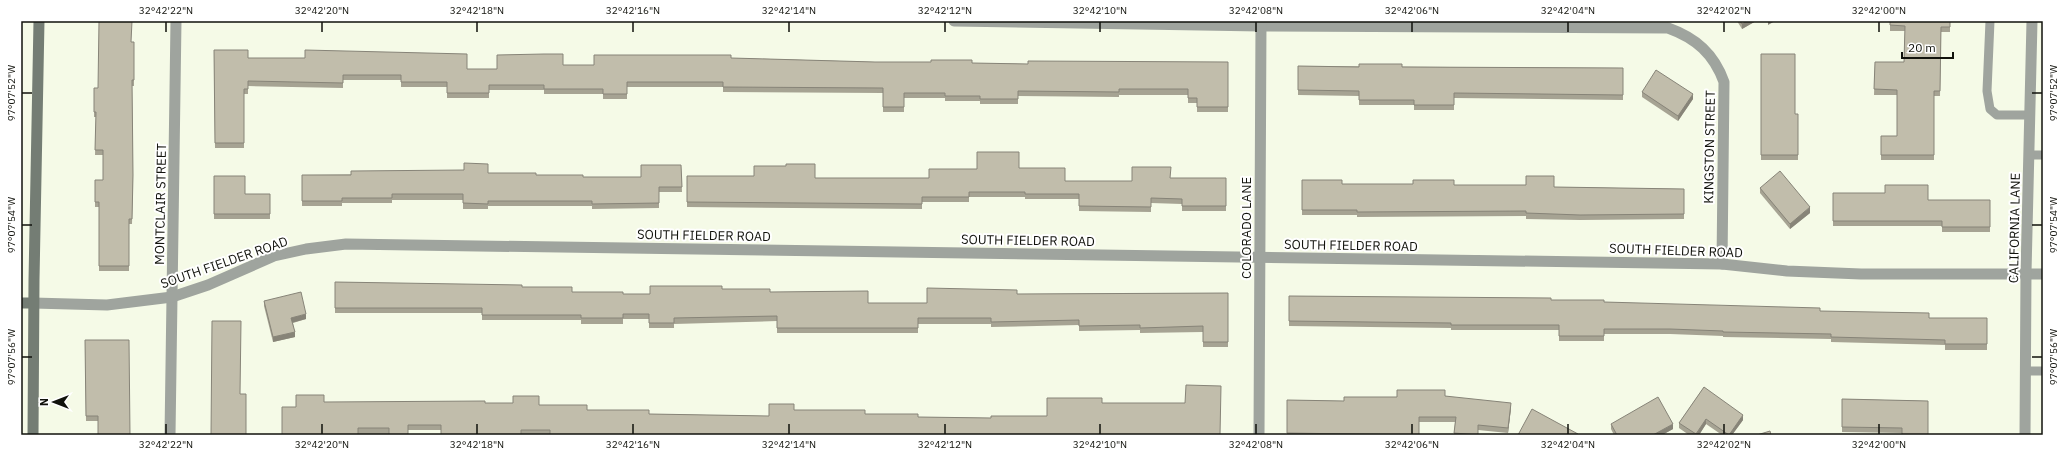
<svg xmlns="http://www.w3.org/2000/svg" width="2064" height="456" font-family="'IBM Plex Sans',sans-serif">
  <rect width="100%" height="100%" fill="#f5fae7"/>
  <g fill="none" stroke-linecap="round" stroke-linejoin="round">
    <!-- service -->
    <g stroke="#9fa49e" stroke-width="9">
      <polyline points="1990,21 1987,91 1990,109 1997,115 2030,115"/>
      <polyline points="2029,155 2043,155"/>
      <polyline points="2026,371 2043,371"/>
    </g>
    <!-- minor -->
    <g stroke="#9fa49e" stroke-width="11">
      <path d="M954,21L1261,26L1668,28C1696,38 1714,54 1724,82L1722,264"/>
      <polyline points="170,435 176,21"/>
      <polyline points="1259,435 1261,21"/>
    </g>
    <!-- tertiary -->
    <g stroke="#9fa49e" stroke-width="11">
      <polyline points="33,303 107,305 172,297 208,285 274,256 306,249 346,244 1722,264 1787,271 1861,274 2043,274"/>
      <polyline points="2025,435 2026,273 2032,21"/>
    </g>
    <!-- secondary -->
    <g stroke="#747d74" stroke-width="11">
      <polyline points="21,303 33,303"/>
      <polyline points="33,435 34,280 39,21"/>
    </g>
  </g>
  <!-- wall -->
  <g fill="#a6a393">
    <polygon points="1737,21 1756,21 1742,29"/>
    <polygon points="1890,21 1950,21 1950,32 1941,32 1940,96 1934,96 1934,160 1881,160 1881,136 1897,136 1897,95 1874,95 1875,62 1904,62 1905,31 1890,31"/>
    <polygon points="131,42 134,42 134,86 132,86 133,180 132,224 129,224 129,271 99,271 99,207 95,207 95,180 103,180 103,155 95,155 96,117 94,117 94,88 98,88"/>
    <polygon points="214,50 248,58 467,69 497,69 563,65 594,65 731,58 875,62 1028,64 1228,62 1228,112 1197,112 1197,103 1188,103 1188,95 1119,95 1119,97 1018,96 1018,104 980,104 980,101 945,101 945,98 904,98 904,112 883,112 883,93 723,92 723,87 627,87 627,99 603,99 603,94 544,94 544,90 489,90 489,98 447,98 447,87 401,87 401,80 343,80 343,88 248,86 248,94 244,94 244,148 215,148"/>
    <polygon points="1761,54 1795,114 1798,114 1798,160 1761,160"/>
    <polygon points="1298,66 1623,68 1623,100 1454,98 1454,110 1414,110 1414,105 1359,105 1359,96 1298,95"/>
    <polygon points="1642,92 1693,99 1678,121 1642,97"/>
    <polygon points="681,165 682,192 659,192 659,208 592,209 592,206 488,206 488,209 463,209 463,200 392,200 392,203 342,203 342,206 302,206 302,175 488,173 583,177 641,177"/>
    <polygon points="1019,168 1065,181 1132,181 1170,178 1226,178 1226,211 1182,211 1182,204 1151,203 1151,212 1079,211 1079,199 1025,199 1025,197 969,197 969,202 922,202 922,209 687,207 687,176 815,178 929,178 977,169"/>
    <polygon points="214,176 245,194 270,194 270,219 214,219"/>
    <polygon points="1302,180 1342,184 1454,185 1554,187 1684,189 1684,219 1580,220 1526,219 1526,216 1357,217 1357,215 1302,215"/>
    <polygon points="1760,188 1810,213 1790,229 1760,193"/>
    <polygon points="1833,193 1928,200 1990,200 1990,232 1942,232 1942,226 1833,226"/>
    <polygon points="335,282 522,287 572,292 623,294 650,294 722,289 770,292 868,303 927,303 1017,294 1228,293 1228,347 1203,347 1203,332 1140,333 1140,330 1079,331 1079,325 991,327 991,324 918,324 918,333 777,333 777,321 674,324 674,328 649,328 649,319 623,319 623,324 581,324 581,320 482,320 482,313 335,313"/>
    <polygon points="1289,296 1551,300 1820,311 1929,318 1987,318 1987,350 1945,350 1945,345 1831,342 1831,339 1723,337 1723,336 1670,334 1604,334 1604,341 1559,341 1559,330 1451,330 1451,328 1289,326"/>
    <polygon points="264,301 306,319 293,323 295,337 273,342 264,306"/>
    <polygon points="85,340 130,435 98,421 86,421"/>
    <polygon points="1704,387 1743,420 1732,435 1722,435 1706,424 1699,435 1689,435 1679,428 1679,423"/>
    <polygon points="1445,396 1511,408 1508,433 1478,430 1478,435 1454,435 1455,422 1419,422 1419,435 1287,435 1287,400 1344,401 1397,397"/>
    <polygon points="1842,399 1928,401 1902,433 1842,432"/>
    <polygon points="324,402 485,403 539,405 587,410 649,414 769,416 794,410 918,417 991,418 1047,416 1102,403 1220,435 441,435 441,430 408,430 389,434 358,434 296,407"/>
    <polygon points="1611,424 1673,429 1662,435 1614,435 1611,429"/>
  </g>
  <!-- shaded-wall -->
  <g fill="#878478">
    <polygon points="1747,21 1756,21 1742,29 1742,24"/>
    <polygon points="1768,21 1775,21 1768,25"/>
    <polygon points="1693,94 1693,99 1678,121 1678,116"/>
    <polygon points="1810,207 1810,213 1790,229 1790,224"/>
    <polygon points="306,314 306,319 291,323 291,318"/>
    <polygon points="295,332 295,337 273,342 273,337"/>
    <polygon points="1511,403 1511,408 1508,433 1508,428"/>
    <polygon points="1743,415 1743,420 1732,435 1729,435"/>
    <polygon points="1706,419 1706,424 1699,435 1696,435"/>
    <polygon points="1673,424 1673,429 1662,435 1653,435"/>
  </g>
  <!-- building -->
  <g fill="#c1bdab" stroke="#878478">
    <polygon points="99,21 132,21 131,42 134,42 134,80 132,80 133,175 132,219 129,219 129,266 99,266 99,202 95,202 95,180 103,180 103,150 95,150 96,112 94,112 94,88 98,88"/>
    <polygon points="1740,21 1747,21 1742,24"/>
    <polygon points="1890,21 1950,21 1950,27 1941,27 1940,91 1934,91 1934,155 1881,155 1881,136 1897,136 1897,90 1874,89 1875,62 1904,62 1905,26 1890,25"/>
    <polygon points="214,50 248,50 248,58 305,58 305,50 467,54 467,69 497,69 497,55 544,54 563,54 563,65 594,65 594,55 731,55 731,58 875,62 931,62 931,60 972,60 972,63 1028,64 1028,61 1228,62 1228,107 1197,107 1197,98 1188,98 1188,89 1119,89 1119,92 1018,91 1018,99 980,99 980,96 945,96 945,93 904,93 904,107 883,107 883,88 723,87 723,82 627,82 627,94 603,94 603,89 544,89 544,85 489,85 489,93 447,93 447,82 401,82 401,75 343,75 343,83 248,81 248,89 244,89 244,143 215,143"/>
    <polygon points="1761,54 1795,54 1795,114 1798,114 1798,155 1761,155"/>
    <polygon points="1359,64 1402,64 1402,67 1623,68 1623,95 1454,93 1454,105 1414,105 1414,100 1359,100 1359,91 1298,90 1298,66 1359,67"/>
    <polygon points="1656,70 1693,94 1678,116 1642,92"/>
    <polygon points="977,152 1019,152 1019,168 1065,168 1065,181 1132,181 1132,167 1171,167 1170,178 1226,178 1226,206 1182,206 1182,199 1151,198 1151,207 1079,206 1079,194 1025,194 1025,192 969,192 969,197 922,197 922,204 687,202 687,176 754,176 754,166 786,166 786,164 815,164 815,178 929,178 929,169 977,169"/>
    <polygon points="464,163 488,164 488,173 536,173 536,175 583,175 583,177 641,177 641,165 681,165 682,187 659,187 659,203 592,204 592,201 488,201 488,204 463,203 463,194 392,194 392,198 342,198 342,201 302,201 302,175 351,175 351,171 464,170"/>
    <polygon points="1780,171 1810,207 1790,224 1760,188"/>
    <polygon points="214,176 245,176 245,194 270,194 270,214 214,214"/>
    <polygon points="1526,176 1554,176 1554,187 1684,189 1684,214 1580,215 1526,213 1526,211 1357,212 1357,210 1302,210 1302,180 1342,180 1342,184 1413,184 1413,180 1454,180 1454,185 1526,185"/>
    <polygon points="1885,185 1928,185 1928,200 1990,200 1990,227 1942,227 1942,221 1833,221 1833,193 1885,193"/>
    <polygon points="335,282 522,285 522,287 572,287 572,292 623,292 623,294 650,294 650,286 722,286 722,289 770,289 770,292 868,291 868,303 927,303 927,288 1017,290 1017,294 1228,293 1228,342 1203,342 1203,326 1140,328 1140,325 1079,326 1079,320 991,322 991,318 918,318 918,328 777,328 777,316 674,318 674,323 649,323 649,314 623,314 623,318 581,318 581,315 482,315 482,308 335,308"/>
    <polygon points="301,292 306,314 291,318 295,332 273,337 264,301"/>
    <polygon points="1289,296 1551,298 1551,300 1604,300 1604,302 1820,308 1820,311 1929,313 1929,318 1987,318 1987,344 1945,344 1945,340 1831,337 1831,334 1723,332 1723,331 1670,329 1604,329 1604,336 1559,336 1559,325 1451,325 1451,323 1289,321"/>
    <polygon points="212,321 241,321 240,394 246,394 246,435 211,435"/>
    <polygon points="85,340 129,340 130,435 98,435 98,416 86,416"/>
    <polygon points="1186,385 1221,386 1220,435 550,435 550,430 521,430 521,435 441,435 441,425 408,425 408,435 389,435 389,428 358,428 358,435 282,435 282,407 296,407 296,395 324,395 324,402 485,401 485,403 513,403 513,396 539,396 539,405 587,405 587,410 649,410 649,414 769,416 769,404 794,404 794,410 865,410 865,414 918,414 918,417 991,418 991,416 1047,416 1047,398 1102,398 1102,403 1185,403"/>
    <polygon points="1704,387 1743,415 1729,435 1706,419 1696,434 1679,423"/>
    <polygon points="1397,390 1445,390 1445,396 1511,403 1508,428 1478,425 1478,435 1454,433 1456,417 1419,417 1419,435 1287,433 1287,400 1344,401 1344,397 1397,397"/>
    <polygon points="1658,397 1673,424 1653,435 1617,435 1611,424"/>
    <polygon points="1842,399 1928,401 1928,435 1902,435 1902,428 1842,427"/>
    <polygon points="1532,409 1578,434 1577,435 1518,435"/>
    <polygon points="1770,431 1771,435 1757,435"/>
  </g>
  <!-- ticks -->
  <path fill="none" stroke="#11120c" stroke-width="1.5" d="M166,22V32M322,22V32M477,22V32M633,22V32M789,22V32M945,22V32M1100,22V32M1256,22V32M1412,22V32M1568,22V32M1724,22V32M1879,22V32M22,93H32M2032,93H2042M22,225H32M2032,225H2042M22,357H32M2032,357H2042M166,424V434M322,424V434M477,424V434M633,424V434M789,424V434M945,424V434M1100,424V434M1256,424V434M1412,424V434M1568,424V434M1724,424V434M1879,424V434"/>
  <g text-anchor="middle" stroke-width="4" stroke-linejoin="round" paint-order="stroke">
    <!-- street labels -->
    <g font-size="13" fill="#11120c" stroke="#fff">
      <text transform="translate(1709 147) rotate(-89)" y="5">KINGSTON STREET</text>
      <text transform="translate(160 204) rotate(-89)" y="5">MONTCLAIR STREET</text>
      <text transform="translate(1246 228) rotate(-90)" y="5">COLORADO LANE</text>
      <text transform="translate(2014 228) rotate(-89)" y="5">CALIFORNIA LANE</text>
      <text transform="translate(704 235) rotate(1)" y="5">SOUTH FIELDER ROAD</text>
      <text transform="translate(1028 240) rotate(1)" y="5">SOUTH FIELDER ROAD</text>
      <text transform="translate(1351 245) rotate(1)" y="5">SOUTH FIELDER ROAD</text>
      <text transform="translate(1676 250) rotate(2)" y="5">SOUTH FIELDER ROAD</text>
      <text transform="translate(224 262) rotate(-19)" y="5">SOUTH FIELDER ROAD</text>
    </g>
  </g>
  <!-- border -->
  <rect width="2064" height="456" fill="none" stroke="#ffffff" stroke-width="44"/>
  <!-- north arrow -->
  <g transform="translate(54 402) rotate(270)" stroke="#ffffff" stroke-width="3" paint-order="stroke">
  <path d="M0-3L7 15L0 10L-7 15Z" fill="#11120c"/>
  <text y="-6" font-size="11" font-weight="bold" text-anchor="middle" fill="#11120c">N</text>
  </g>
  <!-- scale -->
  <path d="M1902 52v6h51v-6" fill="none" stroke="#11120c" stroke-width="2"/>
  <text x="1908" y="52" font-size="12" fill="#11120c" stroke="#ffffff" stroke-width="3" paint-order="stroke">20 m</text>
  <rect x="22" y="22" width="2020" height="412" fill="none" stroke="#11120c" stroke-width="1.5"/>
  <g font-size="10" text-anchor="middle" fill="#11120c">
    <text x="166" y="14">32°42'22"N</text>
    <text x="322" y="14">32°42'20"N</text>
    <text x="477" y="14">32°42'18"N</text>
    <text x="633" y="14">32°42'16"N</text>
    <text x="789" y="14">32°42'14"N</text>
    <text x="945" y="14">32°42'12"N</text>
    <text x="1100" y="14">32°42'10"N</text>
    <text x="1256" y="14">32°42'08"N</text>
    <text x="1412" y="14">32°42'06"N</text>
    <text x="1568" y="14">32°42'04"N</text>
    <text x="1724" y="14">32°42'02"N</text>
    <text x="1879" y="14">32°42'00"N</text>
    <text transform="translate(2053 93) rotate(-90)" y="4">97°07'52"W</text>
    <text transform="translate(11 93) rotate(-90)" y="4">97°07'52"W</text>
    <text transform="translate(2053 225) rotate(-90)" y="4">97°07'54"W</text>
    <text transform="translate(11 225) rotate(-90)" y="4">97°07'54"W</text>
    <text transform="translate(2053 357) rotate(-90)" y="4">97°07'56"W</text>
    <text transform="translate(11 357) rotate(-90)" y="4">97°07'56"W</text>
    <text x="166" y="448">32°42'22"N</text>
    <text x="322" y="448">32°42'20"N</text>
    <text x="477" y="448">32°42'18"N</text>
    <text x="633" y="448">32°42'16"N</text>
    <text x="789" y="448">32°42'14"N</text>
    <text x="945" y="448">32°42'12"N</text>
    <text x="1100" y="448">32°42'10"N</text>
    <text x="1256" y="448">32°42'08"N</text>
    <text x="1412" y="448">32°42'06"N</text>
    <text x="1568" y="448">32°42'04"N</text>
    <text x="1724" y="448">32°42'02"N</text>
    <text x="1879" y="448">32°42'00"N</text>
  </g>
</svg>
